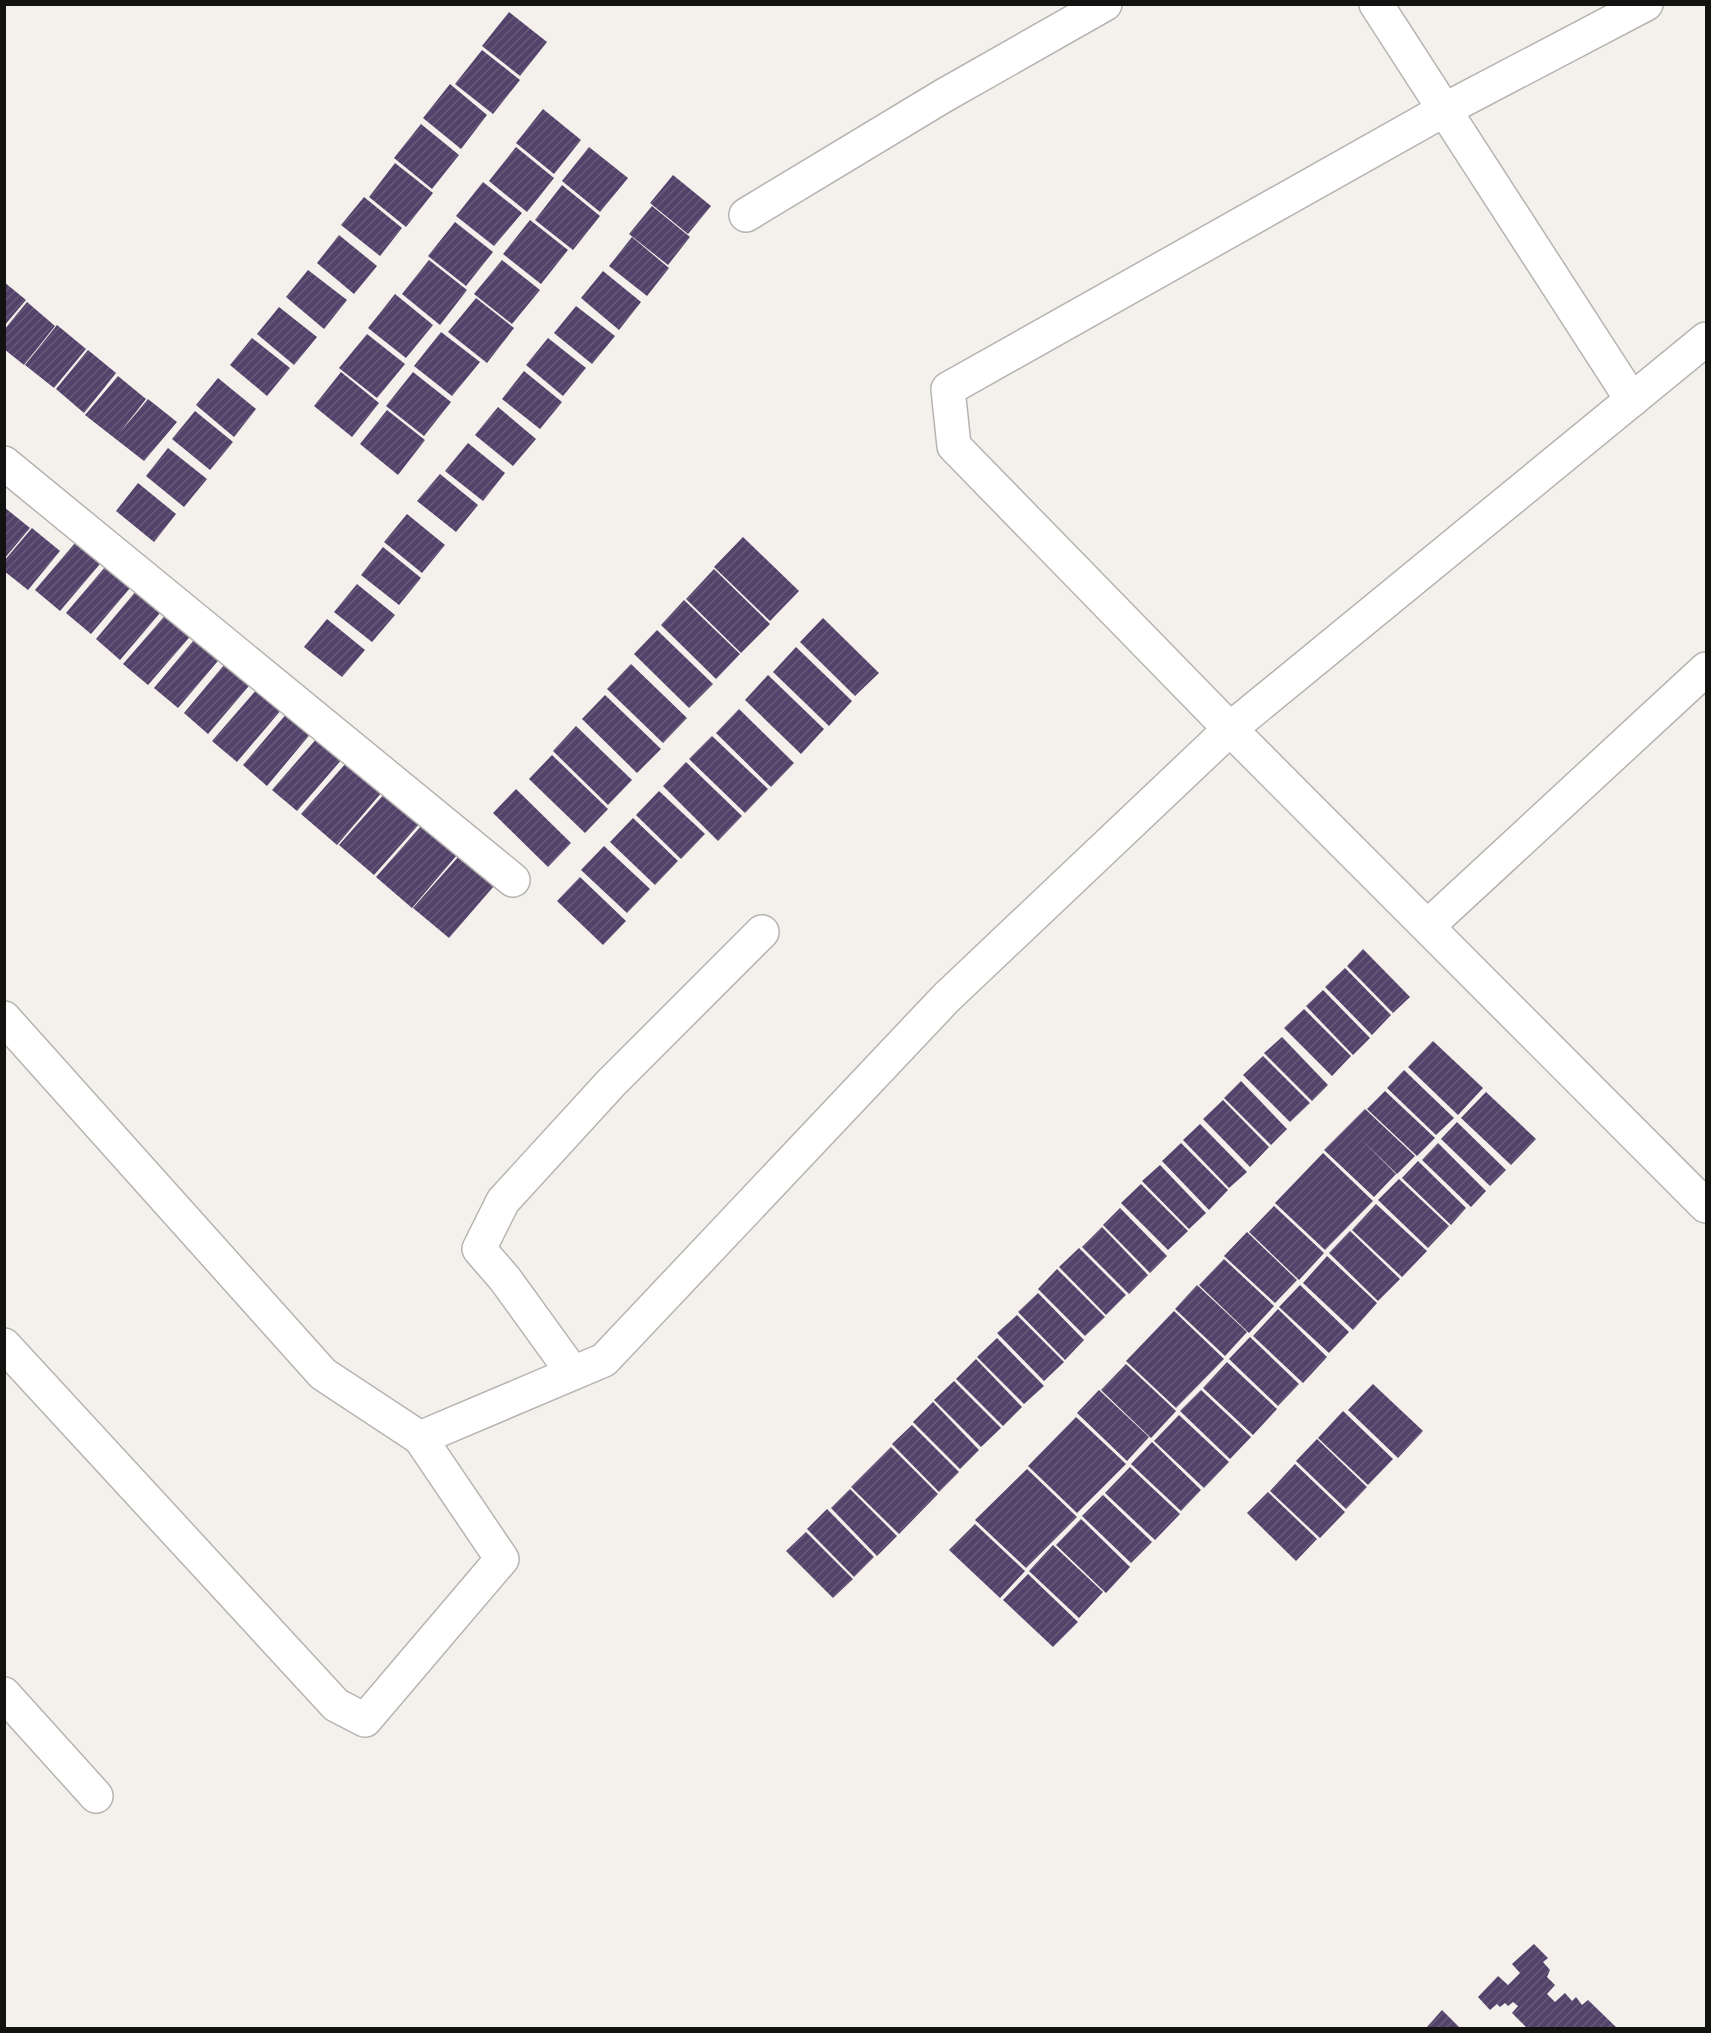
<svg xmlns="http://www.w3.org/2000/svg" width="1711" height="2033" font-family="Rubik,sans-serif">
  <defs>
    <pattern id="building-hatch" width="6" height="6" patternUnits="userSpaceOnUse" patternTransform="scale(1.5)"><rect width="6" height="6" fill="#53426a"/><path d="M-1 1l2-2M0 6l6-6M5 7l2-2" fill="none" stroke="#675a79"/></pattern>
  </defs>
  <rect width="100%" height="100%" fill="#f4f1ed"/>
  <!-- building -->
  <g fill="url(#building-hatch)">
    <polygon points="509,12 547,42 520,76 482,46"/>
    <polygon points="482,50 520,80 493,114 455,84"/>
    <polygon points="450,84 487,115 461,149 423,118"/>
    <polygon points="543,109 581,140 554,174 516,143"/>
    <polygon points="421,124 459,155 432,189 394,158"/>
    <polygon points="516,147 554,178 527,212 489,181"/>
    <polygon points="589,147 628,178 600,212 562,181"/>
    <polygon points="395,163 433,193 406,227 369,197"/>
    <polygon points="673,175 711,206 688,234 650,203"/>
    <polygon points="483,182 522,213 494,246 456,216"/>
    <polygon points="562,185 600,216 573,250 535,220"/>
    <polygon points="364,197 402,228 380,256 341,225"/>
    <polygon points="652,206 690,237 668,265 629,234"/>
    <polygon points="530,220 568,250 541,284 503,254"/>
    <polygon points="455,222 493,252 466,286 428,256"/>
    <polygon points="339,235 377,266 354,294 317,263"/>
    <polygon points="632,237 669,268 647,296 609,266"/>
    <polygon points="429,260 467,290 440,325 402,294"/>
    <polygon points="502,260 540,290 512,324 474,294"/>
    <polygon points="308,270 347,300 324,329 286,297"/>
    <polygon points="603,271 641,302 619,330 581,298"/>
    <polygon points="4,282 26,300 4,326"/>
    <polygon points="395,294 433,325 406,358 368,328"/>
    <polygon points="476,298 514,328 487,363 448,332"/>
    <polygon points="27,302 55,326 24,365 4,349 4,330"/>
    <polygon points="576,306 615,336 592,364 554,333"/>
    <polygon points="279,307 317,337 294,365 257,334"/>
    <polygon points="57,325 86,349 54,388 25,365"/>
    <polygon points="441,332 480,362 452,396 414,366"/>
    <polygon points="367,334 405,364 377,398 339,368"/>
    <polygon points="252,338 290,368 267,396 230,365"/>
    <polygon points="548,338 586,368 563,396 526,365"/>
    <polygon points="88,350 116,373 84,413 56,389"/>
    <polygon points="524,371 562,402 540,429 502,399"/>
    <polygon points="341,372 379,403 352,437 314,406"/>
    <polygon points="413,372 451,402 424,436 386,406"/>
    <polygon points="118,376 146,399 118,435 148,399 177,422 144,461 85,415"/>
    <polygon points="218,378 256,409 234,437 196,405"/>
    <polygon points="498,407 536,439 513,466 475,435"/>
    <polygon points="387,410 425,440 398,475 360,444"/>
    <polygon points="195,411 233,442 210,470 172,439"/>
    <polygon points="468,443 505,473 483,501 445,471"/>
    <polygon points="168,448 207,479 184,507 146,476"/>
    <polygon points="440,474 478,505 456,532 417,501"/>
    <polygon points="138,483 176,514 154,542 116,511"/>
    <polygon points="4,507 30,528 4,559"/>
    <polygon points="407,514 445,545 422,573 384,542"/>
    <polygon points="32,528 60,551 28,590 4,571 4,561"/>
    <polygon points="81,536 105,558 60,611 35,590"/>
    <polygon points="743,537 799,591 770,621 714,567"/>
    <polygon points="383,547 421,578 399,605 361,575"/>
    <polygon points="111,560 136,581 91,634 66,613"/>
    <polygon points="714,569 770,624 741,653 686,599"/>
    <polygon points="357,584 395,615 372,642 334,612"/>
    <polygon points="141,585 166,606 120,660 96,639"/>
    <polygon points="684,600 740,654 716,679 661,625"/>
    <polygon points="169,611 194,632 148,685 123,664"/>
    <polygon points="823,618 879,673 855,696 800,642"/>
    <polygon points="327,619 365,650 342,677 304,647"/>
    <polygon points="657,630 713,684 689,708 634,654"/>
    <polygon points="199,634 223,655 178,708 154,688"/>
    <polygon points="796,647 852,701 829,726 773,672"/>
    <polygon points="229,659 254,680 208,734 184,713"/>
    <polygon points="631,664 687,718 663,743 607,689"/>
    <polygon points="768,675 824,729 801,754 745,700"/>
    <polygon points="258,688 282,709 237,762 212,741"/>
    <polygon points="605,695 661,749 637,773 582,719"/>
    <polygon points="739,709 794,763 771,787 716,733"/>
    <polygon points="288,712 312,732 267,786 243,765"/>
    <polygon points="576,726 632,780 608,805 553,751"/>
    <polygon points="712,736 768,789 745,813 689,759"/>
    <polygon points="318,737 343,758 297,811 272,790"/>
    <polygon points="552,755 608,809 585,833 529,779"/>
    <polygon points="347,762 382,792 337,845 301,814"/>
    <polygon points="686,762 742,816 718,841 663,786"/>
    <polygon points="516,789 571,843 548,867 493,813"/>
    <polygon points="659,791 705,834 681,859 636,815"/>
    <polygon points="385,793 420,823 374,875 339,845"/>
    <polygon points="633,818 678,861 655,885 610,842"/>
    <polygon points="422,825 457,855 412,908 376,877"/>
    <polygon points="604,846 650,889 627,913 581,870"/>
    <polygon points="459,856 494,886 449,938 413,908"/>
    <polygon points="580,877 626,921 603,945 557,901"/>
    <polygon points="1363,949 1410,997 1393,1013 1347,966"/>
    <polygon points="1345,968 1391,1015 1372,1035 1325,987"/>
    <polygon points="1323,990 1370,1038 1353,1055 1306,1006"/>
    <polygon points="1304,1009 1351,1056 1332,1076 1284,1028"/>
    <polygon points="1282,1037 1328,1085 1312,1101 1264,1053"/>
    <polygon points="1433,1041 1483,1088 1458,1115 1408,1067"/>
    <polygon points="1263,1056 1310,1103 1290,1122 1243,1075"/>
    <polygon points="1404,1070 1454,1118 1436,1135 1387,1088"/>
    <polygon points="1241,1081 1287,1129 1271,1145 1224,1098"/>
    <polygon points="1385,1091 1435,1138 1417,1156 1367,1109"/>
    <polygon points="1486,1092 1536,1139 1511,1165 1461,1118"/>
    <polygon points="1223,1100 1269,1147 1250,1167 1203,1119"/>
    <polygon points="1365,1109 1415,1156 1397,1174 1361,1139 1396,1174 1374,1197 1324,1150"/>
    <polygon points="1457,1122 1506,1170 1490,1186 1441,1139"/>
    <polygon points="1200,1124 1247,1172 1229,1188 1183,1140"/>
    <polygon points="1181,1143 1228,1190 1209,1210 1162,1161"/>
    <polygon points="1438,1143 1486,1191 1471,1207 1422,1160"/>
    <polygon points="1323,1153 1373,1201 1325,1250 1275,1203"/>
    <polygon points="1418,1161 1466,1208 1451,1225 1402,1178"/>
    <polygon points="1160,1165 1206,1213 1189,1229 1142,1181"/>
    <polygon points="1399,1179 1449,1226 1428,1248 1378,1200"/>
    <polygon points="1141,1184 1188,1231 1168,1250 1121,1203"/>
    <polygon points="1376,1204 1427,1251 1402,1277 1352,1230"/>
    <polygon points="1274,1206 1324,1253 1299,1280 1249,1232"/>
    <polygon points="1120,1208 1167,1256 1150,1273 1103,1225"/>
    <polygon points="1102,1227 1148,1275 1129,1294 1082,1247"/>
    <polygon points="1350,1231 1400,1279 1378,1301 1329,1253"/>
    <polygon points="1247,1232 1297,1280 1275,1303 1224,1256"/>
    <polygon points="1079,1248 1126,1295 1106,1315 1059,1267"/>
    <polygon points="1327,1256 1377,1303 1353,1330 1303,1283"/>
    <polygon points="1224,1259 1274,1306 1249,1333 1199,1285"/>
    <polygon points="1057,1269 1105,1317 1085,1336 1038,1289"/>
    <polygon points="1197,1285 1247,1332 1225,1356 1175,1309"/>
    <polygon points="1300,1285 1349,1332 1329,1353 1279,1307"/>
    <polygon points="1038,1293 1084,1340 1065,1360 1018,1312"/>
    <polygon points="1278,1309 1327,1357 1303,1383 1253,1336"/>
    <polygon points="1174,1311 1224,1359 1176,1408 1126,1361"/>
    <polygon points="1017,1315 1064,1362 1044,1381 997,1333"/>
    <polygon points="1250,1337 1299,1384 1278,1406 1229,1359"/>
    <polygon points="997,1338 1044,1386 1024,1404 977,1357"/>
    <polygon points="976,1359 1022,1407 1003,1426 956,1379"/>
    <polygon points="1227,1362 1277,1409 1253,1435 1203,1388"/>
    <polygon points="1126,1364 1176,1411 1151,1438 1101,1390"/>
    <polygon points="954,1381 1001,1428 981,1447 934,1400"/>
    <polygon points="1373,1384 1423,1431 1398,1458 1348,1410"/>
    <polygon points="1099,1390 1149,1437 1127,1461 1077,1413"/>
    <polygon points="1201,1390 1251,1437 1230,1459 1180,1411"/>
    <polygon points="933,1402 979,1450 960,1469 913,1422"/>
    <polygon points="1343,1411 1393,1459 1368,1485 1318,1438"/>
    <polygon points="1179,1415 1229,1462 1204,1488 1154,1441"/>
    <polygon points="1076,1417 1126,1464 1077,1513 1028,1466"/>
    <polygon points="912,1425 959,1472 939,1492 892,1444"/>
    <polygon points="1317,1439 1367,1487 1346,1509 1296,1461"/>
    <polygon points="1152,1442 1201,1490 1181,1511 1131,1464"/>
    <polygon points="891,1447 938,1494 899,1534 851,1487"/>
    <polygon points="1295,1464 1345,1512 1320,1538 1270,1491"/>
    <polygon points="1130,1467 1180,1514 1155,1540 1105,1493"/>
    <polygon points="1027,1469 1077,1517 1026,1568 975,1520"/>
    <polygon points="850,1489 897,1536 877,1556 831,1508"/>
    <polygon points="1268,1492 1317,1539 1296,1561 1247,1513"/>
    <polygon points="1103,1495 1152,1542 1131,1563 1082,1516"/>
    <polygon points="827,1509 874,1557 854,1577 807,1529"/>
    <polygon points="1081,1519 1130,1567 1106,1593 1056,1545"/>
    <polygon points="975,1524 1025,1571 1000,1598 949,1550"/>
    <polygon points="806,1532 853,1579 833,1598 786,1551"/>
    <polygon points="1053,1545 1103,1592 1079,1618 1029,1571"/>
    <polygon points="1028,1574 1078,1622 1053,1647 1003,1600"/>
    <polygon points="1534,1944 1548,1958 1543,1962 1550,1970 1547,1977 1555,1985 1547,1994 1555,2002 1565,1993 1572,2001 1576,1997 1582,2005 1588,2000 1617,2028 1527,2028 1512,2013 1518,2006 1513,2002 1508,2006 1505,2003 1500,2007 1497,2004 1490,2010 1478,1997 1498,1976 1508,1985 1520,1973 1512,1964"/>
    <polygon points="1442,2010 1460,2028 1428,2028 1427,2027"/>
  </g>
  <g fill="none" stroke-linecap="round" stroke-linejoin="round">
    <defs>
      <g id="minor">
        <polyline points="1376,4 1632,400"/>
        <polyline points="1646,4 1444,110 948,389 954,446 1230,729 1706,1206"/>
        <polyline points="746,215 943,96 1105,4"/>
        <polyline points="4,463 513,880"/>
        <polyline points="1428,926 1706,669"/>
        <polyline points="4,1018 323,1374 420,1438 604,1360 946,998 1230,729 1706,339"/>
        <polyline points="4,1345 336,1705 365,1720 502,1559 420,1438"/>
        <polyline points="573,1373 505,1279 479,1249 503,1201 611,1083 762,932"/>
        <polyline points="4,1694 96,1796"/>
      </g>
    </defs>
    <!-- minor casing -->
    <use href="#minor" stroke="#b6b4b1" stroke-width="36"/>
    <!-- minor -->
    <use href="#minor" stroke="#fff" stroke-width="33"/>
  </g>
  <!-- border -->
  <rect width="1711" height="2033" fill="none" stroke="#121210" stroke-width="12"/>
</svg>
